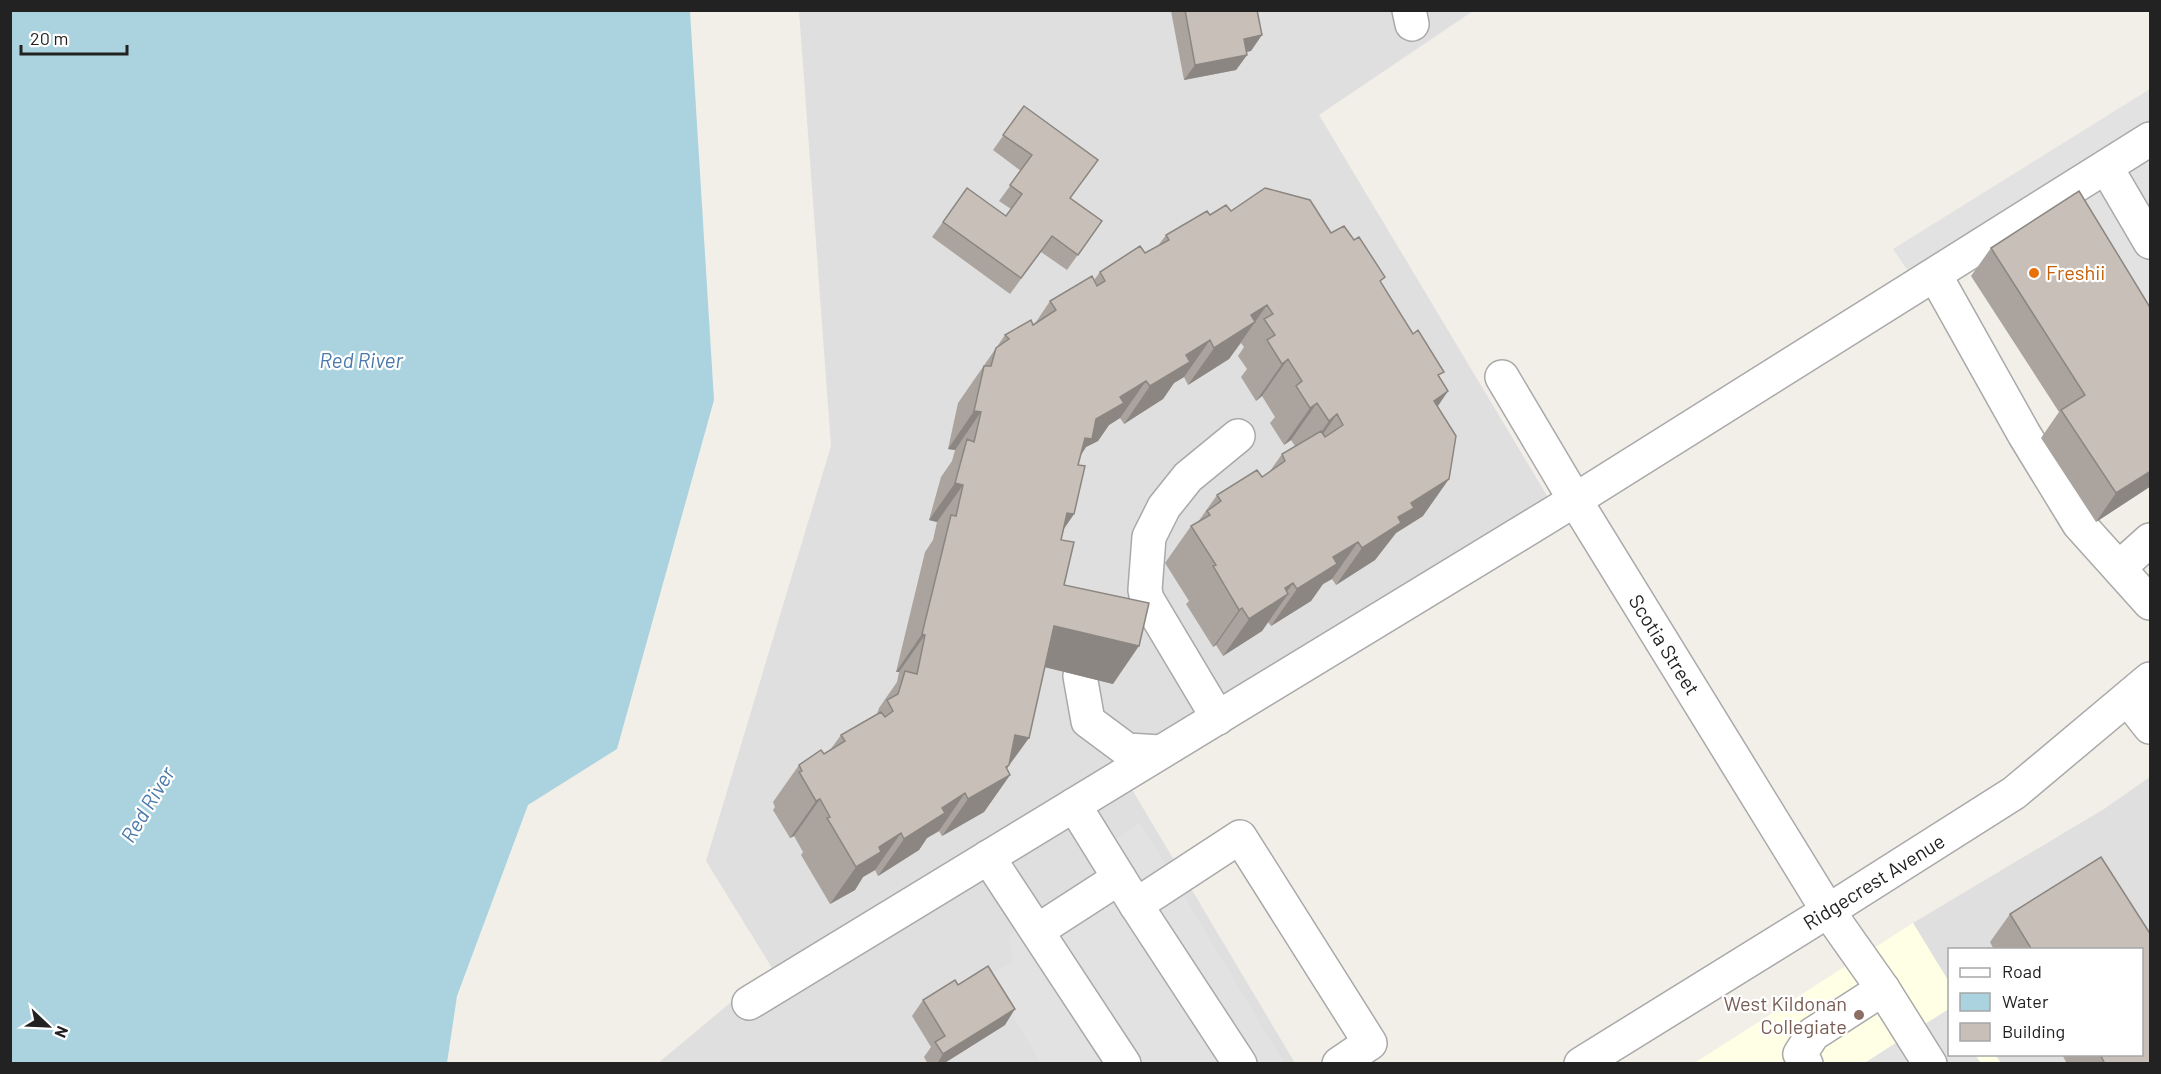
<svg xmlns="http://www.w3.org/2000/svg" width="2161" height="1074" font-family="Barlow,sans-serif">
  <rect width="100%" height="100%" fill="#f2efe9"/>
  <!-- residential -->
  <g fill="#e0dfdf">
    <polygon points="799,11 1473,11 1319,115 1549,499 1115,761 1295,1063 657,1064 772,968 706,861 831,446"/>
    <polygon points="2150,777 2150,1063 2001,1063 1995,1055 2142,1054 2142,950 1950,950 1949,982 1913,923 2104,809"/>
  </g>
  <!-- education -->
  <polygon fill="#ffffe5" points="1913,923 1949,982 1950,1054 1995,1055 2001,1063 1693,1064"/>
  <!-- parking -->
  <g fill="#e2e2e2">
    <polygon points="2150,89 2150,355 2061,213 1923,293 1893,249"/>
    <polygon points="1140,822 1284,1063 1041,1063 988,975 1013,961 1009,936 1098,880 1088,859"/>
    <polygon points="1947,1010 1949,1013 1950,1054 1975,1055 1981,1063 1863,1064"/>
  </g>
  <!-- water -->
  <polygon fill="#aad3df" points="10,11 690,11 714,400 617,749 528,805 457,996 447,1063 11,1063"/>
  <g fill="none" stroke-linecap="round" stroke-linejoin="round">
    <defs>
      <g id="minor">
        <polyline points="1409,10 1412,24"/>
        <polyline points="2106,167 2150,242"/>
        <polyline points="1935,275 2024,434 2079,524 2150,603"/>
        <polyline points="1502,377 1575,500 1828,911 1883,989 1930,1064"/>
        <polyline points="2120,567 2150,540"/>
        <polyline points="1080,676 1088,721 1127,750 1160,752"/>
        <polyline points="2128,699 2150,727"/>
        <polyline points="1218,718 1147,599 1145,590 1149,537 1164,507 1188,477 1238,436"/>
        <polyline points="1074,805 1136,905"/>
        <polyline points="988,857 1124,1064"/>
        <polyline points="1037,931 1119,878"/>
        <polyline points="749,1003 1575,500 2150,139"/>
        <polyline points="1240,1064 1136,905 1240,837 1370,1043 1339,1064"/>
        <polyline points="1581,1064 1828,911 2014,793 2150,679"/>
        <polyline points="1806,1064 1800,1054 1813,1034 1883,989"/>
      </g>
    </defs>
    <!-- minor casing -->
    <use href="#minor" stroke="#a9a9a9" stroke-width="36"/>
    <!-- minor -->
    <use href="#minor" stroke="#fff" stroke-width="33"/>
  </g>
  <!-- wall -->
  <g fill="#aba49e">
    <polygon points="1257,10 1251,51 1247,52 1247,55 1236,70 1184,80 1171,11"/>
    <polygon points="1024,106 1070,198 1102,221 1067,270 1041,252 1010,294 932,237 967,188 1006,216 1011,209 999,201 1021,171 993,150"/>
    <polygon points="1231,211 1331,233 1381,283 1448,391 1438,406 1423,516 1396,533 1375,560 1336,585 1332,579 1323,584 1311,601 1271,626 1268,622 1262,631 1223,656 1216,645 1213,647 1186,604 1189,601 1165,563 1191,526 1198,522 1217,495 1262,477 1270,471 1282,454 1295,446 1291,440 1284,445 1270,423 1275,417 1262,396 1256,401 1241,377 1247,369 1238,356 1244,347 1241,343 1229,359 1188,385 1184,377 1174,383 1163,399 1124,424 1120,418 1109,425 1098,441 1086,447 1081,455 1078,465 1074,514 1064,529 1061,540 1064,585 1113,684 1045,667 1007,769 1010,775 984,812 942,836 939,831 927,838 919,850 878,876 875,870 863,877 855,890 830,904 801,855 803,852 794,836 790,838 773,810 775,807 773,802 799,765 824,754 830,750 841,735 877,714 879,708 897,682 899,672 896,672 925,552 933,540 937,522 929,520 941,477 952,461 955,450 948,449 958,403 1005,335 1034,325 1050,301 1094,280 1100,272 1145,253 1157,247 1166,235 1210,215"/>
    <polygon points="1991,248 2151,309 2151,486 2096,522 2041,438 2059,412 1971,276"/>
    <polygon points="2101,857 2151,935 2151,1064 2067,1064 2062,1054 2142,1054 2142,950 1994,950 1990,942 2010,914"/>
    <polygon points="958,985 1005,1025 943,1064 928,1064 924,1057 931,1047 912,1016 923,1000"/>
  </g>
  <!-- shaded-wall -->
  <g fill="#8b8681">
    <polygon points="1262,35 1251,51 1233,54 1244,39"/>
    <polygon points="1247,55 1236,70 1184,80 1195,65"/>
    <polygon points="1267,305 1229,359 1188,385 1214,348 1251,315"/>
    <polygon points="1210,340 1184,377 1174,383 1163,399 1124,424 1150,386 1186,355"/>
    <polygon points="1288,359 1262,396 1256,401 1282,364"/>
    <polygon points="1146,381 1120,418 1109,425 1098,441 1086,447 1066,477 1059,475 1096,419 1120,397"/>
    <polygon points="1448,391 1422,429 1434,401"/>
    <polygon points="1317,403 1291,440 1284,445 1310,408"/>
    <polygon points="974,411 981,412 955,450 948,449"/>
    <polygon points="1337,414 1311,451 1303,458 1329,421"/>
    <polygon points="2151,471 2151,486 2096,522 2116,493"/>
    <polygon points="1449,479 1423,516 1396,533 1375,560 1336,585 1362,548 1398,517 1411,503"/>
    <polygon points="955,483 963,485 937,522 929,520"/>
    <polygon points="1067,513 1074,514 1048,551"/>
    <polygon points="1358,542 1332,579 1323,584 1311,601 1271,626 1297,589 1333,557"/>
    <polygon points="1293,583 1283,597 1288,594 1262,631 1223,656 1249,619 1285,588"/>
    <polygon points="1242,608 1216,645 1213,647 1239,610"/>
    <polygon points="1054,626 1139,646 1113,684 1028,663"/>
    <polygon points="922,634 925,635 899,672 896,672"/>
    <polygon points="1015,735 1029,738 997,782 1010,775 984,812 942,836 968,799"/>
    <polygon points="965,793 939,831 927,838 919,850 878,876 904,839 942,808"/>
    <polygon points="820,799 794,836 790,838 816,801"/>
    <polygon points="901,833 875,870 863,877 855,890 830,904 856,867 879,847"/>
    <polygon points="1015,1009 1005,1025 943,1064 937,1064 943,1054"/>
  </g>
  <!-- building -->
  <g fill="#c7bfb8" stroke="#8b8681" stroke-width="1.5">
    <polygon points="1185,10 1257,10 1262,35 1244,39 1247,55 1195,65"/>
    <polygon points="1024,106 1098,160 1070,198 1102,221 1078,255 1052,236 1021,278 943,222 967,188 1006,216 1022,194 1010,185 1032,155 1003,135"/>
    <polygon points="1265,188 1310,200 1331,233 1344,226 1354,240 1359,237 1385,277 1380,281 1413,334 1418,330 1444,372 1438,375 1448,391 1434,401 1456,436 1449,479 1411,503 1414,508 1398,517 1401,523 1362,548 1358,542 1333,557 1337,564 1297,589 1293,583 1285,588 1288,594 1249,619 1242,608 1239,610 1213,566 1216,565 1191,526 1210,515 1207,511 1221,501 1217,495 1257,470 1262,477 1285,461 1282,454 1321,431 1325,437 1343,425 1337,414 1329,421 1317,403 1310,408 1296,386 1302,381 1288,359 1282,364 1267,340 1275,335 1264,319 1273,314 1267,305 1251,315 1255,322 1214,348 1210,340 1186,355 1190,362 1150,386 1146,381 1120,397 1124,403 1096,419 1092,439 1085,438 1078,465 1085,466 1074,514 1067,513 1061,540 1074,542 1064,585 1149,603 1139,646 1054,626 1029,738 1015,735 1009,765 1006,767 1010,775 968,799 965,793 942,808 945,813 904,839 901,833 879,847 881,852 856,867 827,818 830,817 820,799 816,801 799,772 802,771 799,765 821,750 824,754 845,741 841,735 881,712 885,717 893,711 887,700 898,694 905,671 917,674 925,635 922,634 951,515 956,516 963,485 955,483 967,439 974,442 981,412 974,411 984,366 991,366 996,348 1009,339 1005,335 1031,320 1033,325 1056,310 1050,301 1092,276 1097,286 1105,281 1100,272 1140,246 1145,253 1169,240 1166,235 1207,211 1210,215 1226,205 1231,211"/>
    <polygon points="2079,191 2151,309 2151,471 2116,493 2061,410 2085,395 1991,248"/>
    <polygon points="2101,857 2151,935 2151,1064 2105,1064 2100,1054 2142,1054 2142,950 2032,950 2010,914"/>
    <polygon points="988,966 1015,1009 943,1054 935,1042 945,1036 923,1000 955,980 958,985"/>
  </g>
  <!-- markers -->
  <circle fill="#e8710a" stroke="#fff" stroke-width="2" cx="2034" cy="273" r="6"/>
  <circle fill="#8d6e63" stroke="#fff" stroke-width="2" cx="1859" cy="1015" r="6"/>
  <g text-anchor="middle" stroke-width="4.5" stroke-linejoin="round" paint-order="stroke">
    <!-- food labels -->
    <g font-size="20" fill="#c56008" stroke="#fff" text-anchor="start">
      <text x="2046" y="280">Freshii</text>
    </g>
    <!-- street labels -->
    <g font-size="20" fill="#222" stroke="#fff">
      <text transform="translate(1664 645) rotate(58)" y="7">Scotia Street</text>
      <text transform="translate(1874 882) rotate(-32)" y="7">Ridgecrest Avenue</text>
    </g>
    <!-- education labels -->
    <g font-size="20" fill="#785e54" stroke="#fff" text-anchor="end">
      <text x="1847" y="1011">West Kildonan<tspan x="1847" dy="23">Collegiate</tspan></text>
    </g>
    <!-- water labels -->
    <g font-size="21" font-style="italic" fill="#4a7aab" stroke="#fff">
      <text x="361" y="368">Red River</text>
      <text transform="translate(148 805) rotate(-59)" y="7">Red River</text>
    </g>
  </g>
  <!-- border -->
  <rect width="2161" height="1074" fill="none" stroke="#222222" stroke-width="24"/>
  <!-- legend -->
  <rect x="1948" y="948" width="195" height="108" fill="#ffffff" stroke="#a7a7a7" stroke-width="1.5"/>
  <rect x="1960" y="968" width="30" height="9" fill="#ffffff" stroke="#a7a7a7" stroke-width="1.5"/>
  <text x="2002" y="978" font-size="18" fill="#222222">Road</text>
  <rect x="1960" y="993" width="30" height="18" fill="#aad3df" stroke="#a7a7a7" stroke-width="1.5"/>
  <text x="2002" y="1008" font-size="18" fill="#222222">Water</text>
  <rect x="1960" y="1023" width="30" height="18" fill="#c7bfb8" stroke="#a7a7a7" stroke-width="1.5"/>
  <text x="2002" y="1038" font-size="18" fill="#222222">Building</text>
  <!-- north arrow -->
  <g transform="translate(48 1026) rotate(113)" stroke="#ffffff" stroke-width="4.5" paint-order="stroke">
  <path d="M0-4.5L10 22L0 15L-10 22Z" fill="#222222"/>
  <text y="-9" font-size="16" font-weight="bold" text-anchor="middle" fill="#222222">N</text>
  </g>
  <!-- scale -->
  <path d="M21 45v9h106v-9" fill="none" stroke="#222222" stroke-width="3"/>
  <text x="30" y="45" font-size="18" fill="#222222" stroke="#ffffff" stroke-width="4.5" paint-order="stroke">20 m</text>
</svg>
